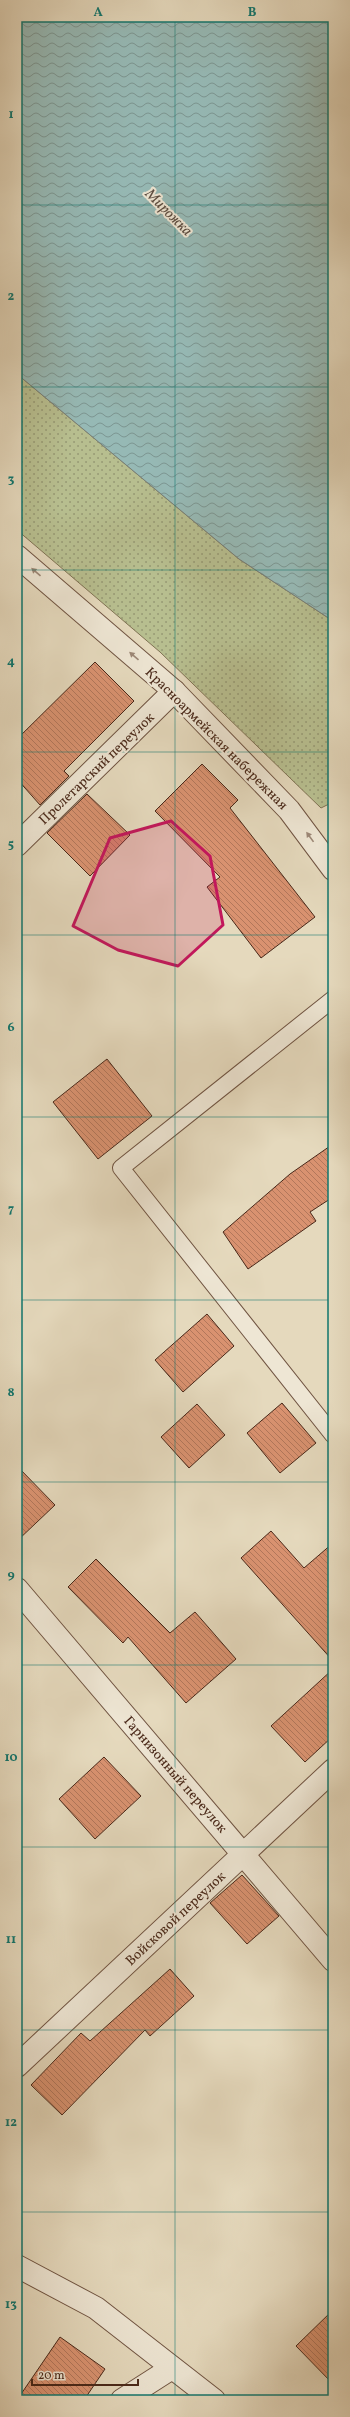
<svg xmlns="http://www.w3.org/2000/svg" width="350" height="2417" font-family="Vollkorn,serif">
  <defs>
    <pattern id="grass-dots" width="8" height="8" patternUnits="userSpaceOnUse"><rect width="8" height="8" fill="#b7be8f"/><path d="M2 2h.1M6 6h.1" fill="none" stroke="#979a74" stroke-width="1.8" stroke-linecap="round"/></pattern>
    <pattern id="water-waves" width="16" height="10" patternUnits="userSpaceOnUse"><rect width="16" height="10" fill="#96b9b5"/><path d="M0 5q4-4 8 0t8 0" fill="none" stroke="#7c9692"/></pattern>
    <pattern id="building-back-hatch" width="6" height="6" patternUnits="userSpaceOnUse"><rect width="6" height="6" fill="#d99270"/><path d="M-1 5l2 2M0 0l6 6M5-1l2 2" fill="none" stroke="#b2775b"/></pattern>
  </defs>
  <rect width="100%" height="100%" fill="#e5d9bd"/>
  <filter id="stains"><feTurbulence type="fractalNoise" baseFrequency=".005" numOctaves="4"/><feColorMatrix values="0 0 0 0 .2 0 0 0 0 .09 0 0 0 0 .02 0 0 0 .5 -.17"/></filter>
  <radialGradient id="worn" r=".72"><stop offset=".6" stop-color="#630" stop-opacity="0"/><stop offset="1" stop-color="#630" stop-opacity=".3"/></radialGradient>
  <!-- grass -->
  <polygon fill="url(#grass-dots)" stroke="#807354" points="17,374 239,559 333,621 333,802 321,808 160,652 17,530"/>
  <!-- water -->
  <polygon fill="url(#water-waves)" stroke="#777f77" points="17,17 333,17 333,621 239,559 17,374"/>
  <!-- building -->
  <g fill="url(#building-back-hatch)" stroke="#492819">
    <polygon points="95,662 134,701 64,771 69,776 40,805 17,779 17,739"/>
    <polygon points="202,764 238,800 230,808 315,917 261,958 207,887 220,877 155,811"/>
    <polygon points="87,794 130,835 90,876 47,833"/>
    <polygon points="107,1059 152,1116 98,1159 53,1102"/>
    <polygon points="333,1144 333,1197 310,1212 316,1221 248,1269 223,1232 290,1174"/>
    <polygon points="207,1314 234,1346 183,1392 155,1360"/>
    <polygon points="282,1403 316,1443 280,1473 247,1433"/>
    <polygon points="197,1404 225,1435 189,1468 161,1437"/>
    <polygon points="17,1466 55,1505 17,1541"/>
    <polygon points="271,1531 304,1568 333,1543 333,1661 241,1558"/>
    <polygon points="96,1559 170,1633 195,1612 236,1659 186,1703 128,1637 123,1643 68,1587"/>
    <polygon points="333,1669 333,1736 305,1762 271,1726"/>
    <polygon points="104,1757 141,1796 95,1839 59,1799"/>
    <polygon points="242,1875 279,1916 247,1944 210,1903"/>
    <polygon points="170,1969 194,1996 150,2036 145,2030 62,2115 31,2085 81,2033 90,2041"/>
    <polygon points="333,2310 333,2384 296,2346"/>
    <polygon points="60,2337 105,2369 84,2400 17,2400"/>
  </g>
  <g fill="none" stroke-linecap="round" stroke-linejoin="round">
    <defs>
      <polyline id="lane" points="333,999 121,1168 333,1435"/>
      <g id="street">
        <polyline points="17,556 174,691 289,810 333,869"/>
        <polyline points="17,845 174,691"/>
        <polyline points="17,1589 333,1960"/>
        <polyline points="17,2066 333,1770"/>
        <polyline points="17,2266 96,2308 214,2400"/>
        <polyline points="122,2400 172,2368"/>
      </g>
    </defs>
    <!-- lane casing -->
    <use href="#lane" stroke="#705442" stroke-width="18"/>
    <!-- street casing -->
    <use href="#street" stroke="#705442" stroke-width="24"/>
    <!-- lane -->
    <use href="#lane" stroke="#eee6d4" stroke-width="16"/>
    <!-- street -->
    <use href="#street" stroke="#eee6d4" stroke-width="22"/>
  </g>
  <!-- one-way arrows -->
  <defs><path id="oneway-solid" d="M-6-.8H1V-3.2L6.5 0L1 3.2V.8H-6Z"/></defs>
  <g fill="#9c8776">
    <use href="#oneway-solid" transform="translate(36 572) rotate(-139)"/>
    <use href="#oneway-solid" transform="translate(134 656) rotate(-139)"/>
    <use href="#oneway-solid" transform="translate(310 837) rotate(-126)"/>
  </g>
  <!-- marked area -->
  <path fill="#c2185b" fill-opacity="0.2" stroke="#c2185b" stroke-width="3" stroke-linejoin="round" d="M171,821L210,856L223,925L178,966L118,950L73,926L110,838Z"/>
  <!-- grid -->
  <path fill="none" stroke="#0f766e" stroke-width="1" stroke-opacity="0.55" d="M175,17V2400M17,205H333M17,387H333M17,570H333M17,752H333M17,935H333M17,1117H333M17,1300H333M17,1482H333M17,1665H333M17,1847H333M17,2030H333M17,2212H333"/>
  <g text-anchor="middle" stroke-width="4" stroke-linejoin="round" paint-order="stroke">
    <!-- street labels -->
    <g font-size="14" fill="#492819" stroke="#eee6d4">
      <text transform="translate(217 738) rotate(45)" y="5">Красноармейская набережная</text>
      <text transform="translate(96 768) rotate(-44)" y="5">Пролетарский переулок</text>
      <text transform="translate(176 1774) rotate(49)" y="5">Гарнизонный переулок</text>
      <text transform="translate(175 1918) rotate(-43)" y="5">Войсковой переулок</text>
    </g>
    <!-- water labels -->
    <g font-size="15" font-style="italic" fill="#5c4c40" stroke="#eee6d4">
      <text transform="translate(169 212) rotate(45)" y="5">Мирожка</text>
    </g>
  </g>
  <!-- margin -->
  <rect width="350" height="2417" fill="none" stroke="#e5d9bd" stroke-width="44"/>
  <!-- scale -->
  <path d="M32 2379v6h106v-6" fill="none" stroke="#492819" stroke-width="2"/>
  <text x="38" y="2379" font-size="12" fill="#492819" stroke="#eee6d4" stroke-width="3" paint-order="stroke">20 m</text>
  <rect x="22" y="22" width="306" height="2373" fill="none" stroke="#0f766e" stroke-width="1.5"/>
  <g font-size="13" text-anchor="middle" font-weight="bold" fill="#0f766e">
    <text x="98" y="16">A</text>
    <text x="252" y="16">B</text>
    <text x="11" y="118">1</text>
    <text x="11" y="300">2</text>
    <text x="11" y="483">3</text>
    <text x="11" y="665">4</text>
    <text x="11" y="848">5</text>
    <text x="11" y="1031">6</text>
    <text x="11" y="1213">7</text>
    <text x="11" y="1396">8</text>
    <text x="11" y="1578">9</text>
    <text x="11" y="1761">10</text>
    <text x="11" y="1943">11</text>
    <text x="11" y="2126">12</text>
    <text x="11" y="2308">13</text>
  </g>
  <rect width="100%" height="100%" filter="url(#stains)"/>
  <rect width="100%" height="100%" fill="url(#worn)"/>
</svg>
